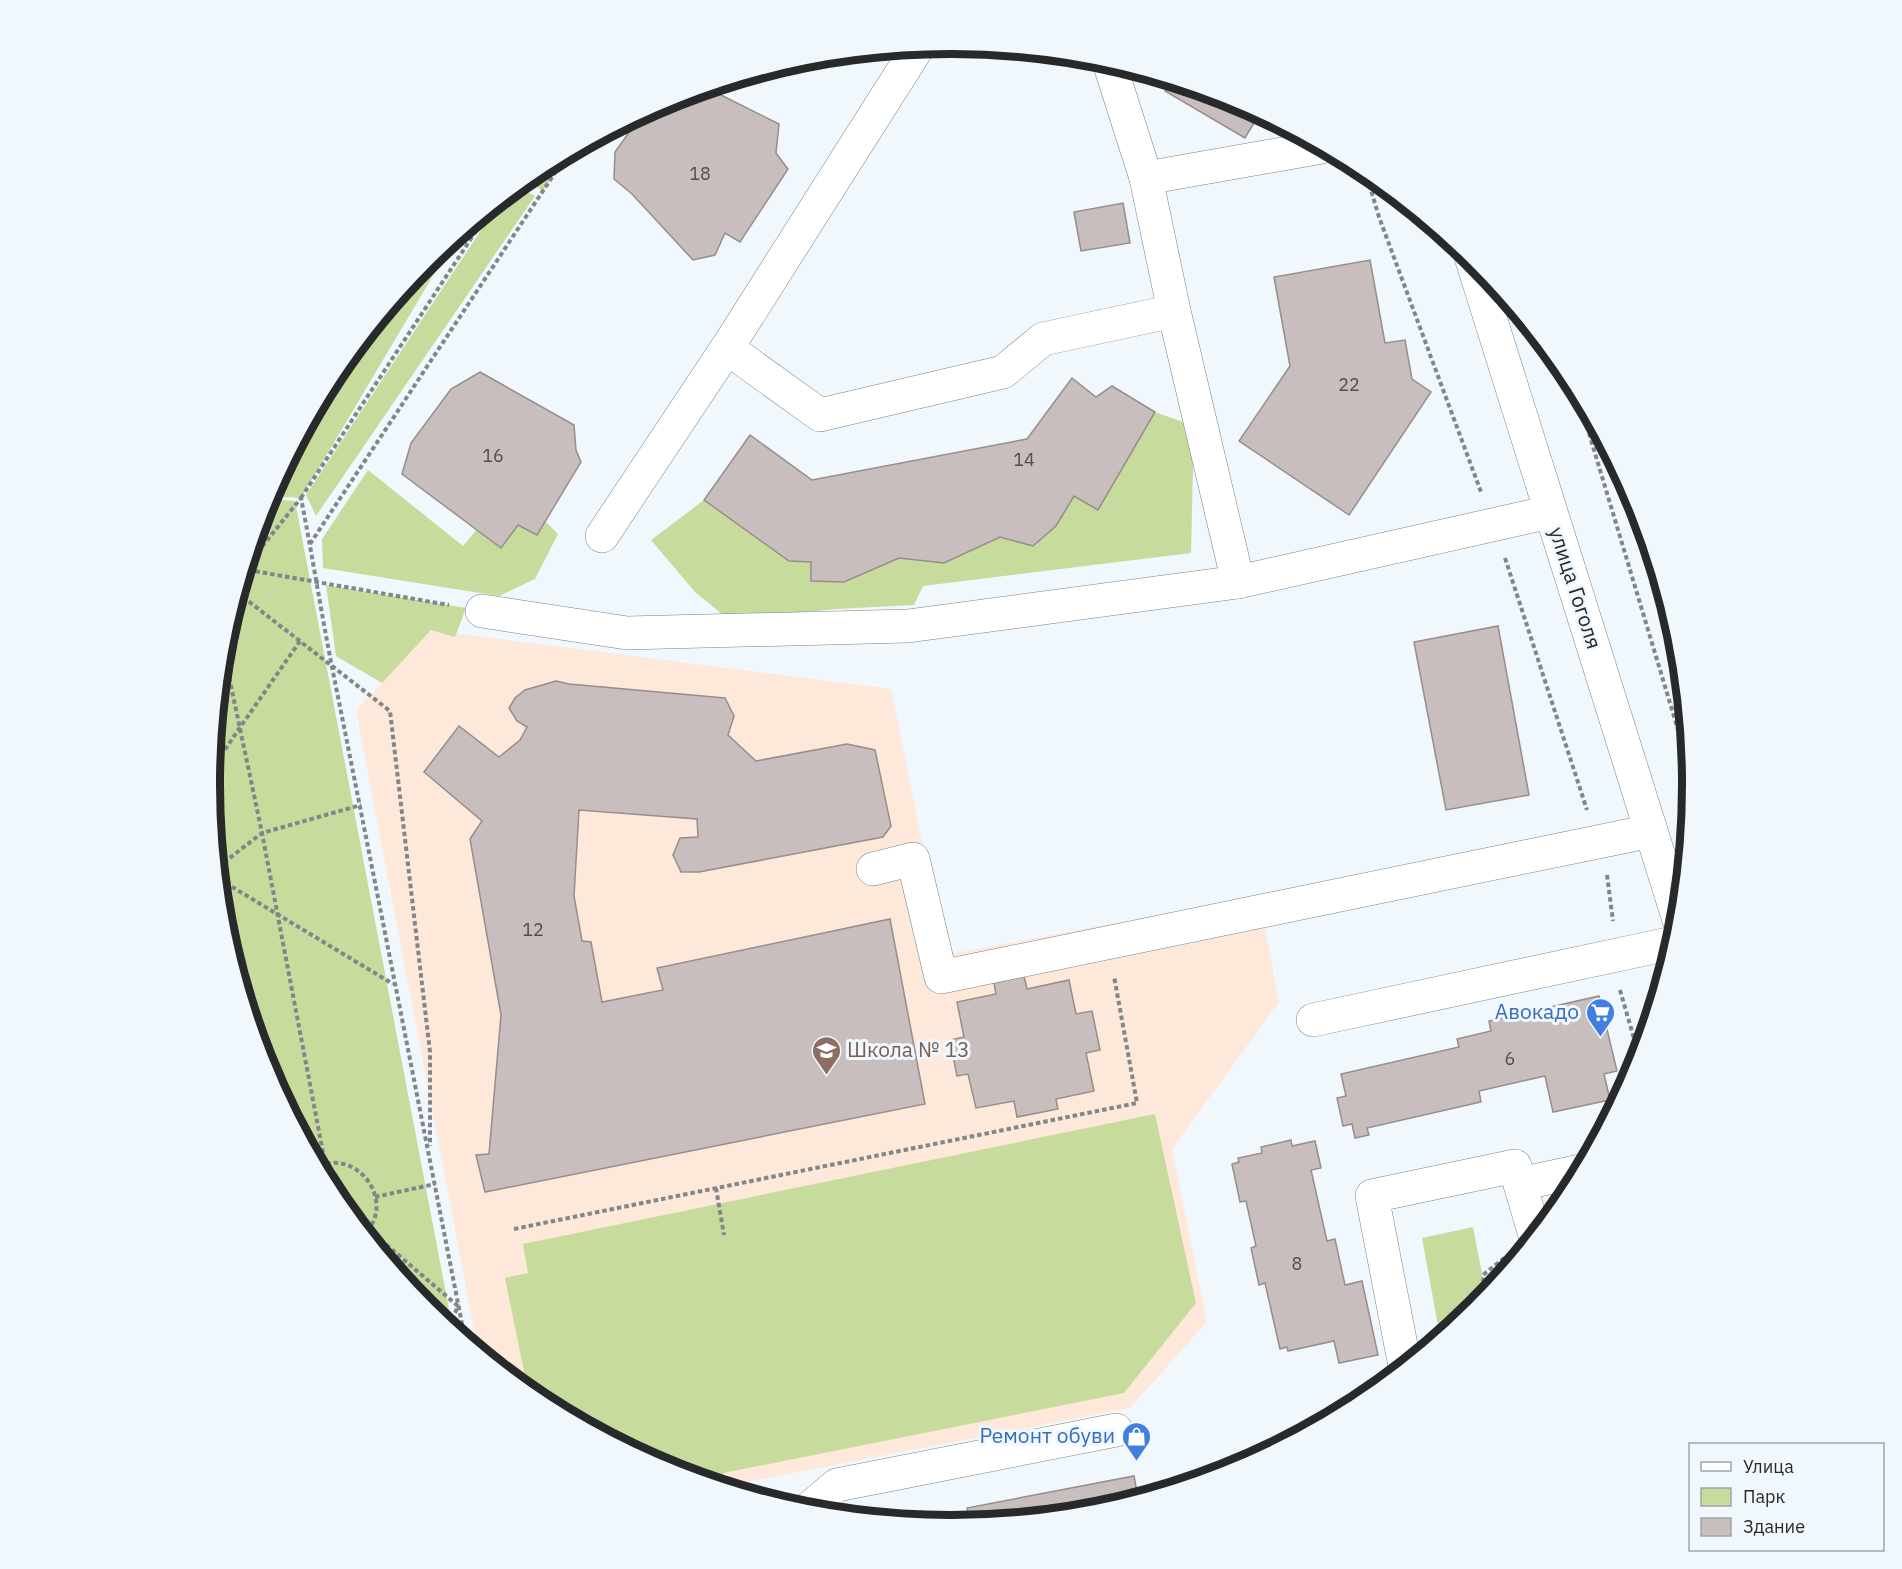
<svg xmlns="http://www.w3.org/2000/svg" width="1902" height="1569" font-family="'IBM Plex Sans',sans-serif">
  <rect width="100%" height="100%" fill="#f1f8fd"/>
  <!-- education -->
  <polygon fill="#fde8da" points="431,630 891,689 945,955 1259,896 1279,1002 1172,1149 1207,1322 1130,1408 736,1484 736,1490 667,1469 539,1400 478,1350 356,711"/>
  <!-- green -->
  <g fill="#c7db9d">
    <polygon points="567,153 543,191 526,180 540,168"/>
    <polygon points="517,186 535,196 316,516 306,495 501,200"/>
    <polygon points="456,237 301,498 269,496 335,373 427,260"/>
    <polygon points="1155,412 1194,426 1191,553 923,586 914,605 837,609 728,619 695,592 651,540 704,500 789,561 811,562 811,581 899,558 944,563 1000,537 1033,546 1056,526 1074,496 1098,510"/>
    <polygon points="368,470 463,546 477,529 518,525 536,535 545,521 558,534 535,579 499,596 323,568 322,539"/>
    <polygon points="267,499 295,501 453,1330 427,1308 335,1196 266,1068 224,929 210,784 224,640"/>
    <polygon points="326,585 466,608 455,637 431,630 382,683 336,656"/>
    <polygon points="1155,1114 1196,1303 1124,1393 723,1473 725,1486 667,1469 539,1400 528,1391 505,1278 528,1273 523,1244"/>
    <path d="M1473,1227L1486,1294C1474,1310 1459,1327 1439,1331L1422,1238Z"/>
  </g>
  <!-- building -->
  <g fill="#c7bebd" stroke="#968d8c" stroke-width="1.5">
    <polygon points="1171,81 1235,100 1260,113 1245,138 1165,91"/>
    <polygon points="707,88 779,124 776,153 788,169 740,242 725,233 715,255 693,260 632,194 614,179 615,152 642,114 668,100"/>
    <polygon points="1123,203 1130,243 1081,251 1074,212"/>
    <polygon points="1370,260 1385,343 1405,340 1412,379 1431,392 1349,515 1239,441 1290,366 1274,277"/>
    <polygon points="480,372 574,425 576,450 581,462 537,535 518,525 501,548 402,474 411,443 451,389"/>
    <polygon points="1072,378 1096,397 1112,386 1155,412 1098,510 1074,496 1056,526 1033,546 1000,537 944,563 899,558 844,582 811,581 811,562 789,561 704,500 750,435 812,480 1027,439"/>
    <polygon points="1498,626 1529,795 1446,810 1414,642"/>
    <polygon points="556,681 569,684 725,698 734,716 728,735 756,761 847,744 875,750 891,826 883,837 699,872 681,872 673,855 680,838 698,837 697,819 579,810 574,896 582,941 591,942 602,1002 663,990 657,968 890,919 925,1104 485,1192 476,1155 489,1154 501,1015 470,839 482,821 424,772 459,726 499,757 520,740 527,727 517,721 509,708 515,698 525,690"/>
    <polygon points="1024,976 1027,989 1069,980 1076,1014 1092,1011 1100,1050 1086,1053 1094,1091 1056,1099 1058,1109 1017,1117 1014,1101 976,1108 968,1074 957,1076 950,1040 964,1037 957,1002 996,994 994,983"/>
    <polygon points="1599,996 1617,1071 1604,1074 1610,1100 1553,1112 1545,1076 1479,1091 1481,1102 1367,1128 1369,1135 1355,1138 1352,1124 1343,1126 1337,1098 1346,1096 1341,1074 1459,1047 1457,1039 1491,1031 1489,1021"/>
    <polygon points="1291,1140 1292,1146 1315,1141 1321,1168 1311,1170 1327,1241 1335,1239 1345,1285 1362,1281 1378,1355 1339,1363 1334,1341 1288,1351 1287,1347 1280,1349 1265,1283 1259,1285 1251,1248 1256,1246 1246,1201 1240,1202 1232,1164 1239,1162 1238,1158 1262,1153 1261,1147"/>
    <polygon points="1134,1476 1138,1498 1095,1511 951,1525 934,1524 969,1517 967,1508"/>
  </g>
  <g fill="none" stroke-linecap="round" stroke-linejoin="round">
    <defs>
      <g id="minor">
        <polyline points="1109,62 1146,178 1174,311 1238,582"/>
        <polyline points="1146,178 1322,147"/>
        <polyline points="1471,257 1679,920"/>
        <polyline points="727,348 918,47"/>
        <polyline points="602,536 727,348 820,415 1003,372 1043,339 1174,311"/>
        <polyline points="482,611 627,633 908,626 1238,582 1550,512"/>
        <polyline points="873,869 913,859 941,977 1651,831"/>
        <polyline points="1313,1020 1673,943"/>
        <polyline points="1520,1184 1535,1235"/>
        <polyline points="1405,1366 1372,1196 1515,1166 1520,1184 1581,1171"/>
        <polyline points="806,1511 837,1485 1116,1430"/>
      </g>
    </defs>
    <!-- minor casing -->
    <use href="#minor" stroke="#7b8186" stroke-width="34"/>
    <!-- path -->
    <g stroke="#82868a" stroke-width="4" stroke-dasharray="4.5 3" stroke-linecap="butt">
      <polyline points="1365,170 1379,217 1481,492"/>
      <polyline points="1576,390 1691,773"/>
      <polyline points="301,498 491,208"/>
      <polyline points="310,544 568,153"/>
      <polyline points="1505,558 1587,810"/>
      <path d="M248,564L301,498C312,554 321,611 332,667C377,891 421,1115 465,1339"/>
      <polyline points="248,570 449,605"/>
      <polyline points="243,597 390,711 430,1052 430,1146"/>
      <path d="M234,607C245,596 249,585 248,570"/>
      <polyline points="223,648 262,833 325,1163"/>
      <polyline points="212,768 300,641"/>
      <polyline points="218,867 262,833 361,805"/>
      <polyline points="1607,875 1613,921"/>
      <polyline points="219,879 393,984"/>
      <polyline points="1620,990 1639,1056"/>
      <path d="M319,1166C359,1149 396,1203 365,1233"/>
      <polyline points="716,1188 724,1235"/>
      <polyline points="375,1197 435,1184"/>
      <polyline points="514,1229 1137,1103 1114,976"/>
      <polyline points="369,1230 458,1306 449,1327"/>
      <polyline points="1485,1297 1483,1275 1508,1255"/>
    </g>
    <!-- minor -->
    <use href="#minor" stroke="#fff" stroke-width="33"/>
  </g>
  <!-- icons -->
  <defs>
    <symbol id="supermarket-pin" viewBox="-11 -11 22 30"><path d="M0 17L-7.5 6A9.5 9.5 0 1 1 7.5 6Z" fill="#3f7fe0" stroke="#f1f8fd"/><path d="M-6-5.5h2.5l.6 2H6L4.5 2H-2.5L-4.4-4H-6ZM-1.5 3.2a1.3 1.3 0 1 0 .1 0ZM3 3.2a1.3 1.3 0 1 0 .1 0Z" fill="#fff"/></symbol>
    <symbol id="school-pin" viewBox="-11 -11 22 30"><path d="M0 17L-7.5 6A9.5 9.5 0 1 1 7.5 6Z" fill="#8d6e63" stroke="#f1f8fd"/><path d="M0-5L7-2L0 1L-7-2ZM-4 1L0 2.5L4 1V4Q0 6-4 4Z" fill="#fff"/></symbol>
    <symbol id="shop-pin" viewBox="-11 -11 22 30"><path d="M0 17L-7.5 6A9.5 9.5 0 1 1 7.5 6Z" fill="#3f7fe0" stroke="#f1f8fd"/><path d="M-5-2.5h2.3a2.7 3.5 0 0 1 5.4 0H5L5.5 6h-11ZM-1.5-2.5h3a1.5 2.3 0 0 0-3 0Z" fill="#fff"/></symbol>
  </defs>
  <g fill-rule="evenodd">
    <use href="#supermarket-pin" x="1584" y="996" width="33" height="45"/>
    <use href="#school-pin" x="810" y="1034" width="33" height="45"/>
    <use href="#shop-pin" x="1120" y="1420" width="33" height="45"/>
  </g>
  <g text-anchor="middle" stroke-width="6" stroke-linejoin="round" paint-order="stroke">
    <!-- number labels -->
    <g font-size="18" fill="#4f4e50">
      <text x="700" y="180">18</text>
      <text x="1349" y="391">22</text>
      <text x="493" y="462">16</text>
      <text x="1024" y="466">14</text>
      <text x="533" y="936">12</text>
      <text x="1510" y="1065">6</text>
      <text x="1297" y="1270">8</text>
    </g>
    <!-- street labels -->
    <g font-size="21" fill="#27292b" stroke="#f1f8fd">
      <text transform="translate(1575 588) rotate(72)" y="7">улица Гоголя</text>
    </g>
    <!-- shop labels -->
    <g font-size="21" fill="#366cbe" stroke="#f1f8fd" text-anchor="end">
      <text x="1579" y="1019">Авокадо</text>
      <text x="1115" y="1443">Ремонт обуви</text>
    </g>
    <!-- education labels -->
    <g font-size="21" fill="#785e54" stroke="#f1f8fd" text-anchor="start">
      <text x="847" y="1057">Школа № 13</text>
    </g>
  </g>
  <!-- crop -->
  <path d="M0 0H1902V1569H0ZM950 54H952A730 730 0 0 1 1682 784V785A730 730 0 0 1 952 1515H950A730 730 0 0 1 220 785V784A730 730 0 0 1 950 54Z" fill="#f1f8fd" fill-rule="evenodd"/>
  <path fill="none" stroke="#27292b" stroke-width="8" d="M950 54H952A730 730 0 0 1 1682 784V785A730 730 0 0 1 952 1515H950A730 730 0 0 1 220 785V784A730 730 0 0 1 950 54Z"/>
  <!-- legend -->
  <rect x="1689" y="1443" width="195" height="108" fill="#f1f8fd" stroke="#a0a5a9" stroke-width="1.5"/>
  <rect x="1701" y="1462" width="30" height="9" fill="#ffffff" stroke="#a0a5a9" stroke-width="1.5"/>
  <text x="1743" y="1473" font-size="18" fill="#27292b">Улица</text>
  <rect x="1701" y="1488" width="30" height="18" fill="#c7db9d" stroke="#a0a5a9" stroke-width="1.5"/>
  <text x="1743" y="1503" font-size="18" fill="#27292b">Парк</text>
  <rect x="1701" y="1518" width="30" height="18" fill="#c7bebd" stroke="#a0a5a9" stroke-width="1.5"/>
  <text x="1743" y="1533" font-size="18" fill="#27292b">Здание</text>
</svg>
